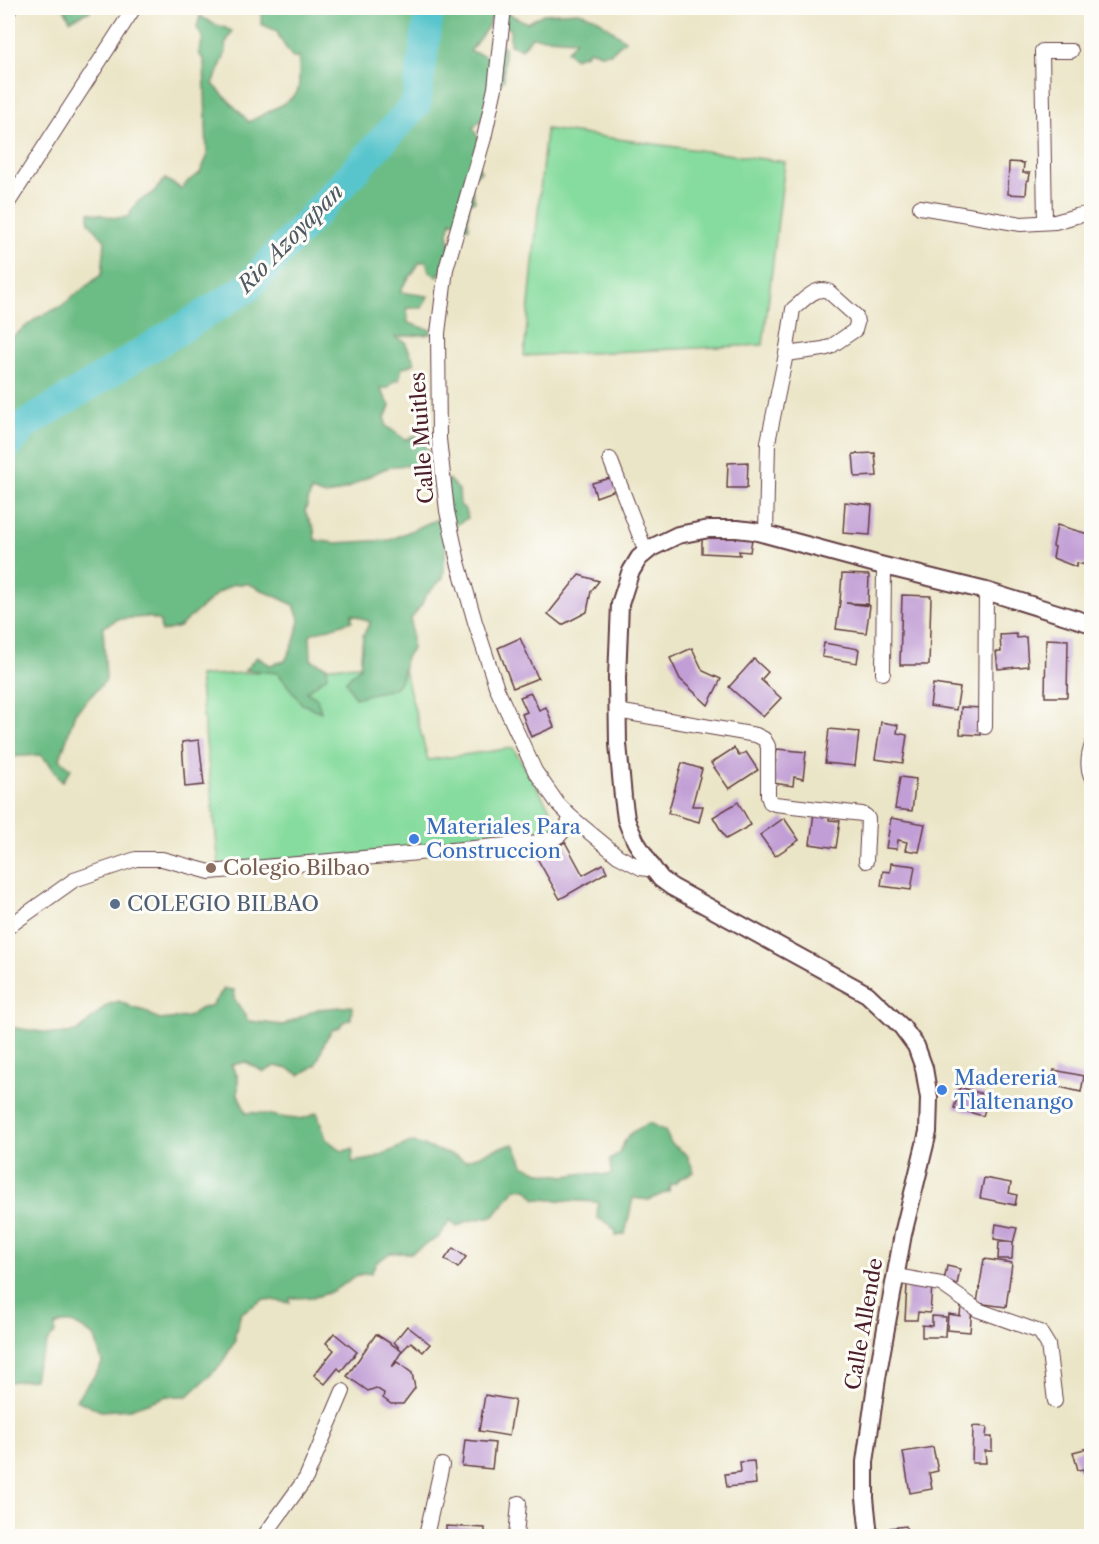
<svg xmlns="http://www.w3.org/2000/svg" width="1099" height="1544" font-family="'Libre Caslon Text',serif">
  <rect width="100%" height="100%" fill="#fdfcf7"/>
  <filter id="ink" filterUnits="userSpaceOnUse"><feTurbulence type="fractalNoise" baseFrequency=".0167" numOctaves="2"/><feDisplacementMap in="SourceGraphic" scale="12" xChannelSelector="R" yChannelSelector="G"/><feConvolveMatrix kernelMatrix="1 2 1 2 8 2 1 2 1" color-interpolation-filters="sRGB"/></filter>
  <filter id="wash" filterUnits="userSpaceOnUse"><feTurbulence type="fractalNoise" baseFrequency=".008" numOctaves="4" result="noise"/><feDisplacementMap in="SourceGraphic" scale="24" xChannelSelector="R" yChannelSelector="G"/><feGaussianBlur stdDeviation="1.35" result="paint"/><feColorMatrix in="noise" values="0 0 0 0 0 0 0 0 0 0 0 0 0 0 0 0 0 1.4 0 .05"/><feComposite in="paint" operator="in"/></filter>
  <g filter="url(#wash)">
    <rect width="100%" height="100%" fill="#ebe5c7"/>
    <!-- green -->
    <g fill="#86dc9e" stroke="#687e64" stroke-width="1.5">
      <polygon points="546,129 785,162 763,345 524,356"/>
      <polygon points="402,662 428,760 513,748 561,827 448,847 219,865 199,676"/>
    </g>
    <!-- forest -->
    <g fill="#6cbc85" stroke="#5b6e58" stroke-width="1.5">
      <polygon points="64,8 90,8 90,11 70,20"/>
      <path d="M262,8H493L505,12L527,23L543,14L579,12L596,18L625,40L611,53L601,54L589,50L586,54L574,58L567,51L576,40L532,37L522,49L510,45V29L492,17L487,28L470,51L489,57L499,46H504V80L486,98L487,114L473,128L481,143L477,163L481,172L469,179L475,201L469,203L468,220L469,228L451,221L448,233L452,256L437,277L429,271L426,261L419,263C413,275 404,282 400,292L428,296L422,308H407L408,323L431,330V334L395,337L405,342L415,363L402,368L399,380H395L388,388H380L390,406L385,418L386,426L406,440L416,435L424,443L436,464L432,472C419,468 407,464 394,466C369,471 350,493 324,495C319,495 315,492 311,491L305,512L314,529L315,540L335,543L390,540L440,518L444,487L448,479L459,490L460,505L464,508L468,518L457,524L446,546L443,578L425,596L422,604L411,619L412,649C402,660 406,662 402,675C399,689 391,690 378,692C370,694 362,696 355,698L346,681L360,667L363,636L370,622L352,614V621L310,634L311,660L327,667V676L306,692L317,698L321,712L302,704L278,673L245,670L257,657L270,665L285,661L293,645L300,621L294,605L249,584H233L218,593L179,627L161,632L160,621L148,617L118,619L103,627L106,680L75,713L60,759L71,769L62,782L49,763L40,755L8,757V339L11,338L37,318L60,307L102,274L105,241L89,222V212L115,218L128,217L137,202L152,194L165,179L182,189L188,181L200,173L207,157L204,61L199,53L203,38L197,28L200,16L217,26H221L232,31L225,45L226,52L213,84L249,122C260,115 294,102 298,90C300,84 299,64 299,56L293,58C286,47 281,43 277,31L261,24Z"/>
      <path d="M224,989L234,990V998L248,1021L283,1025L318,1009L352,1006L351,1019L343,1022L340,1027L332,1030L326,1039L316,1065L300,1075L289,1069L275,1066L264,1072L246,1062L231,1065L238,1077V1094L246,1113C263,1110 287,1122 304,1118C308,1117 313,1114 317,1112L326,1139L342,1151L353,1149L352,1162L372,1159L411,1142L456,1156L465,1161L495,1149L514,1144L524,1166L542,1173L566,1176L585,1173L606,1175L612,1174L610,1160C625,1152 619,1147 628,1136C634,1130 642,1127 650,1123L665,1131L671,1143L687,1155L694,1172L679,1179L676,1183L670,1185L669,1191L649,1200L633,1198L625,1234L616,1236L615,1229H612L611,1225L597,1218L598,1202L536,1199L527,1189L516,1188L494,1216L467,1221L457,1227L450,1220L439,1237L411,1253H390L376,1263L371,1273C351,1273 346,1286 328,1293C316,1298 304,1298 290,1298V1303L264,1299L241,1313L235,1334V1341L220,1366L188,1396H167L130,1409L101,1411L76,1400C84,1387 96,1377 102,1363L95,1337C80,1328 72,1317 55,1326V1333L48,1341L44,1352L37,1364L34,1379L8,1382V1027L56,1034L77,1032L107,1005L119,1001L133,1008L145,1011L159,1020L188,1017L200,1009L212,1005Z"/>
    </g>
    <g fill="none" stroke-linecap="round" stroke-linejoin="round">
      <!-- river -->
      <polyline stroke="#58c5cc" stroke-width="30" points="8,445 25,425 247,288 416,104 430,8"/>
    </g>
    <g id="blocks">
      <!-- building -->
      <g fill="#c19ed5">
        <polygon points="1009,162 1024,163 1023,173 1030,173 1029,180 1027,181 1026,195 1008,194"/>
        <polygon points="875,453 877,476 855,477 853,454"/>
        <polygon points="748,462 747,488 727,488 728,463"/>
        <polygon points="614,477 618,489 596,497 592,483"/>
        <polygon points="845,502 872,505 870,535 843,533"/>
        <polygon points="1057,525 1092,535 1086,565 1077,563 1076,567 1053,558 1055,547 1053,546"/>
        <polygon points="702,536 752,539 750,552 739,551 740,555 702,553"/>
        <polygon points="842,574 869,575 868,604 846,603 870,606 866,633 836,629 840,602"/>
        <polygon points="579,575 599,581 591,591 587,612 562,625 548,614"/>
        <polygon points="902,595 931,596 929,665 900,665"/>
        <polygon points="1016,634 1017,638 1026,637 1028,666 998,669 996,652 1001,652 1000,635"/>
        <polygon points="520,638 538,678 513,688 498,648"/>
        <polygon points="1046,639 1068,640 1067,697 1045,697"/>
        <polygon points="824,643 859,649 857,663 822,657"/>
        <polygon points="692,648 703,671 721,679 708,705 680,679 670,658"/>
        <polygon points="754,659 768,672 761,680 781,698 763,717 729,687"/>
        <polygon points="933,684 960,688 956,710 930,706"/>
        <polygon points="531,693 539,710 546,707 554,727 531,737 522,714 527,712 520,697"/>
        <polygon points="961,707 982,708 981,735 960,734"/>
        <polygon points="881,722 898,725 897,733 907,735 903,763 875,759"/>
        <polygon points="829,729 859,732 855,766 825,763"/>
        <polygon points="199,740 204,785 185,787 182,742"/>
        <polygon points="734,748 739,756 746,752 758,770 729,789 711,763"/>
        <polygon points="777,749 806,752 803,779 794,777 793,786 773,783"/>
        <polygon points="682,763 702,769 692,806 703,806 699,822 668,813"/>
        <polygon points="900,777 916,779 912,811 895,809"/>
        <polygon points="738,802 751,825 726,839 713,817"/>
        <polygon points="814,812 830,814 829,820 840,821 836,848 810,844"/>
        <polygon points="784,818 799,840 775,856 760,835"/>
        <polygon points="891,818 925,824 919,852 905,850 907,842 898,840 897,849 886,848"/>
        <polygon points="565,842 583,875 603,864 607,872 560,899 537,858"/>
        <polygon points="891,863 915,866 911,890 881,886 883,871 890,872"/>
        <polygon points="1054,1070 1084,1076 1081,1092 1051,1085"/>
        <polygon points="960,1087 989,1096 983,1116 954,1108"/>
        <polygon points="984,1178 1011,1183 1009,1193 1017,1195 1015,1205 980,1198"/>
        <polygon points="996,1224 1017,1228 1013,1243 1012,1259 998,1259 999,1242 1013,1242 994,1239"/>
        <polygon points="453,1248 466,1257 458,1268 445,1259"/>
        <polygon points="984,1259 1012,1263 1006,1307 977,1303"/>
        <polygon points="947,1266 960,1269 957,1285 944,1281"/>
        <polygon points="907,1285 932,1286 930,1313 918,1312 917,1320 905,1320"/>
        <polygon points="961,1305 972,1307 970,1332 947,1330 948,1314 960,1316"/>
        <polygon points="932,1316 946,1317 945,1337 922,1337 922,1325 932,1326"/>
        <polygon points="407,1326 430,1344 423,1352 411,1342 402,1351 394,1342"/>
        <polygon points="334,1333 357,1352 341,1371 338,1368 325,1384 314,1375 334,1350 326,1343"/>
        <polygon points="376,1334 402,1351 392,1367 397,1362 412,1373 415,1388 403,1404 391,1404 383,1398 384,1393 376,1388 368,1391 347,1376"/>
        <polygon points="485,1395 515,1400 509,1436 479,1431"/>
        <polygon points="973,1426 987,1427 986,1437 992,1437 992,1451 985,1451 986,1463 972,1463"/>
        <polygon points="465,1440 495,1443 492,1469 462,1466"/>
        <polygon points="933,1447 938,1471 929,1473 932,1489 910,1493 903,1452"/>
        <polygon points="1092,1447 1092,1495 1091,1495 1083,1469 1078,1470 1073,1452"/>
        <polygon points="754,1461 756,1484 727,1487 725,1474 741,1472 740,1462"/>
        <polygon points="446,1526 485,1528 485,1534 512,1532 512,1536 446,1536"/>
        <polygon points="906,1526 908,1536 892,1536 890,1528"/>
      </g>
    </g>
  </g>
  <g filter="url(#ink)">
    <use href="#blocks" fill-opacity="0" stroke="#623d42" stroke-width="1.5"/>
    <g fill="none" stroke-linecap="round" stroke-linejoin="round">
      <defs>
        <g id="minor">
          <polyline points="504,8 495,88 484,138 446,269 438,333 439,439 447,511 458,562 475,622 497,689 535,771 558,804 571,817 618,856 641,868 654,870"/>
          <polyline points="8,12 10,8"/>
          <polyline points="8,203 134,8"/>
          <polyline points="920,207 1021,224 1055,222 1076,216 1092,213"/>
          <polyline points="1045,222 1042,51 1071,51"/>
          <polyline points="610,459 646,552"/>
          <path d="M766,533L768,442L786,354L793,309C803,301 815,286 828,291L856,316L857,323L855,330L830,347L823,349L786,354"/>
          <polyline points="883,673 884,566"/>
          <polyline points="617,711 756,735 764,739 768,746 768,796 770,802 775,804 862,814 866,816 868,819 866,861"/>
          <polyline points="985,727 986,591"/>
          <path d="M1092,745C1088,756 1086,767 1092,778"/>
          <path d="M8,927L74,880L136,859H162L210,872L540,842C560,838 563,835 571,817"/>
          <polyline points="896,1276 941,1284 978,1310 1040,1332 1048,1345 1055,1401"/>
          <polyline points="264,1536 306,1478 343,1391"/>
          <polyline points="426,1536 442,1465"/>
          <polyline points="516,1536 519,1503"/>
        </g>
        <polyline id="tertiary" points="869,1536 865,1498 865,1462 877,1378 903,1234 928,1132 929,1098 924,1068 916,1046 902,1027 867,994 672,887 661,879 654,870 636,842 629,827 626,819 623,797 618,744 617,678 620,604 630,573 639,558 651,548 678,535 709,529 737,529 754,531 876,564 986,591 1092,624"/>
      </defs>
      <!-- minor casing -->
      <use href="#minor" stroke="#623d42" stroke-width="16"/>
      <!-- tertiary casing -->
      <use href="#tertiary" stroke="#623d42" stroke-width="20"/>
      <!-- minor -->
      <use href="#minor" stroke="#fff" stroke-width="14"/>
      <!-- tertiary -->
      <use href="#tertiary" stroke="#fff" stroke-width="16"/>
    </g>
  </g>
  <!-- markers -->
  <g fill="#3f7fe0" stroke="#fdfcf7" stroke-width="2">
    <circle cx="414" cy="839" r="6"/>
    <circle cx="942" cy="1090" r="6"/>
  </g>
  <circle fill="#8d6e63" stroke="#fdfcf7" stroke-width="2" cx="211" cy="868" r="6"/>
  <circle fill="#5c6f8a" stroke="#fdfcf7" stroke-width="2" cx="115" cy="904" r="6"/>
  <g text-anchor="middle" stroke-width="6" stroke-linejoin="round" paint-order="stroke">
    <!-- street labels -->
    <g font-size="21" fill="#4a1f2b" stroke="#fdfcf7">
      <text transform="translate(422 438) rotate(-94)" y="7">Calle Muitles</text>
      <text transform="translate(864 1324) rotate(-80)" y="7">Calle Allende</text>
    </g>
    <!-- shop labels -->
    <g font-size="21" fill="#366cbe" stroke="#fdfcf7" text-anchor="start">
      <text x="426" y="834">Materiales Para<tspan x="426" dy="24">Construccion</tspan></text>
      <text x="954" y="1085">Madereria<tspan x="954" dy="24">Tlaltenango</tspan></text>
    </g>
    <!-- education labels -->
    <g font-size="21" fill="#785e54" stroke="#fdfcf7" text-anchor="start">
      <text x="223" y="875">Colegio Bilbao</text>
    </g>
    <!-- service labels -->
    <g font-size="21" fill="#4e5e75" stroke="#fdfcf7" text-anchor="start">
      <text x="127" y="911">COLEGIO BILBAO</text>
    </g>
    <!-- water labels -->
    <g font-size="22" font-style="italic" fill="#4f5963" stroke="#fdfcf7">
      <text transform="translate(290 238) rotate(-46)" y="8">Rio Azoyapan</text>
    </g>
  </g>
  <!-- margin -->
  <rect width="1099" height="1544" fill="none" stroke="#fdfcf7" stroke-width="30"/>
</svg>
